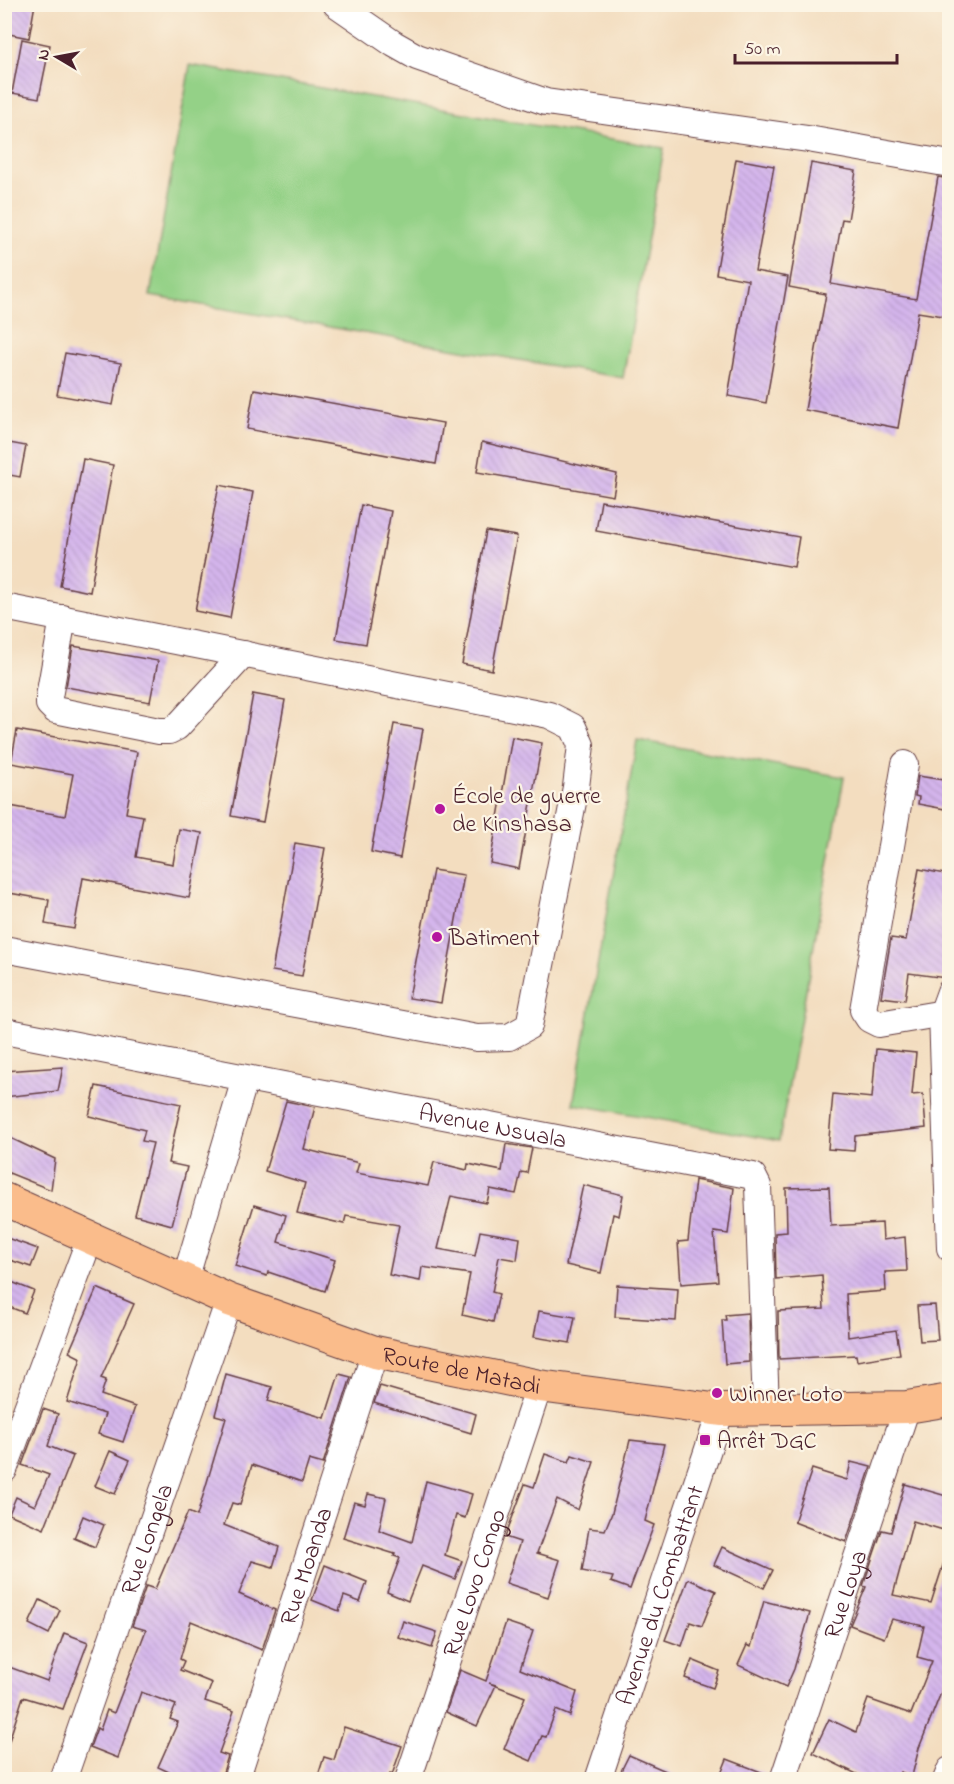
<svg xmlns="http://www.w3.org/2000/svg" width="954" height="1784" font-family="'Indie Flower',sans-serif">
  <defs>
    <pattern id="building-back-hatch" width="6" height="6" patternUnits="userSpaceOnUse" patternTransform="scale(1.5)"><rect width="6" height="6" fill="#d4b5ec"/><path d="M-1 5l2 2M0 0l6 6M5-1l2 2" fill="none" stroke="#b89bcb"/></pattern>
  </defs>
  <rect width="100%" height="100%" fill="#fcf5e5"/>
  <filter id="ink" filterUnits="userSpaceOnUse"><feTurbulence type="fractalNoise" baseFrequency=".0167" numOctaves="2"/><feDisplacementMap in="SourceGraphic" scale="12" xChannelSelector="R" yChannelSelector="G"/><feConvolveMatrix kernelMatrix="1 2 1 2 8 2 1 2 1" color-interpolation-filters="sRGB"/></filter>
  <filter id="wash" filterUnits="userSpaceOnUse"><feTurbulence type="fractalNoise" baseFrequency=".008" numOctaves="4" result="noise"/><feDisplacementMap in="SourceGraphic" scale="24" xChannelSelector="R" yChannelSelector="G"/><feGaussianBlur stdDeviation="1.35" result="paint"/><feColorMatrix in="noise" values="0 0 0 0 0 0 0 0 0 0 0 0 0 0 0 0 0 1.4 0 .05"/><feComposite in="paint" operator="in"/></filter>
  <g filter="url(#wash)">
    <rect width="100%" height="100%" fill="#f3ddbf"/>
    <!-- grass -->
    <g fill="#94d187" stroke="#6f7859" stroke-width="1.5">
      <polygon points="190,65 664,148 623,378 150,296"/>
      <polygon points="637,740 844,777 779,1141 573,1104"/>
    </g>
    <g id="blocks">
      <!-- building -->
      <g fill="url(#building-back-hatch)">
        <polygon points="4,4 35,4 29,38 4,33"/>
        <polygon points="22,39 50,45 39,98 12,93"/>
        <polygon points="736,159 774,166 755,271 788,277 766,403 728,396 748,280 716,274"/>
        <polygon points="811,163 856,171 848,220 842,219 831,284 916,299 938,177 950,179 950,317 918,312 898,428 805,410 826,294 789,287"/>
        <polygon points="65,353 121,363 113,405 57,395"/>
        <polygon points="254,389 443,423 436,464 247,429"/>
        <polygon points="4,442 26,446 20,477 4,474"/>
        <polygon points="482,442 617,474 613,496 477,472"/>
        <polygon points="83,459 113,465 90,592 60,586"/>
        <polygon points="219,485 253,492 230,618 195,611"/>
        <polygon points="601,501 799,537 794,567 596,531"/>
        <polygon points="361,505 391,511 366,644 336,639"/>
        <polygon points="486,531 517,536 492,670 462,664"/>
        <polygon points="73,646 158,661 150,702 66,687"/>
        <polygon points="253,694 285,700 263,822 231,816"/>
        <polygon points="394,724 423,729 400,858 371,852"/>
        <polygon points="17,730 137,752 126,813 143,816 136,857 173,864 179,829 202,833 189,898 83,878 74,929 45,924 49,900 4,892 4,805 65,816 73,774 11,763"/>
        <polygon points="512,737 542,743 519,869 490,863"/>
        <polygon points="918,776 950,781 950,810 918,804 919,797 915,796"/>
        <polygon points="295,843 325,848 302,976 272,971"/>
        <polygon points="919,869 950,875 950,951 946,978 909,973 905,1000 881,997 891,938 906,940"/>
        <polygon points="433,870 464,875 441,1003 409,998"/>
        <polygon points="876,1049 916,1053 912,1095 923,1094 926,1128 855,1136 854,1151 828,1149 833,1094 872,1098"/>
        <polygon points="63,1067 58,1091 4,1097 4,1071"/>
        <polygon points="96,1086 181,1104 168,1163 187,1167 172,1225 135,1215 153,1143 142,1141 145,1130 89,1116"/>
        <polygon points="286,1101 315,1107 304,1149 359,1163 356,1173 428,1186 434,1162 467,1170 468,1164 502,1171 506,1144 532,1148 527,1173 521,1172 516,1194 490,1189 487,1203 451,1196 438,1249 475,1256 480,1231 520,1238 517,1260 499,1257 492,1292 499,1294 493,1322 462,1315 470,1274 422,1267 420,1281 389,1275 399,1225 346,1216 344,1224 297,1213 305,1183 265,1171"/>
        <polygon points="4,1135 55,1159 51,1190 4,1171"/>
        <polygon points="695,1180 734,1188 728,1234 714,1232 718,1281 681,1284 678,1242 688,1241"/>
        <polygon points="583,1185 623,1195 619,1216 613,1214 601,1273 566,1265"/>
        <polygon points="829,1187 831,1226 882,1223 883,1240 905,1237 907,1271 885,1272 886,1291 846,1294 848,1337 896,1330 900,1354 857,1361 856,1355 779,1359 778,1311 824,1309 822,1275 776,1279 775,1233 787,1232 786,1188"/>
        <polygon points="254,1205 286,1215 278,1242 335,1260 325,1291 268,1272 267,1276 235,1266"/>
        <polygon points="4,1237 38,1249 31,1267 4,1258"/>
        <polygon points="9,1281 34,1291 25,1313 4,1305 4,1292"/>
        <polygon points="617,1285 678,1289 676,1321 615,1317"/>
        <polygon points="97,1288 134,1304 101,1378 106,1380 101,1395 135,1407 123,1442 98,1434 105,1414 67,1402 81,1358 69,1352"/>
        <polygon points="935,1305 938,1340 920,1341 917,1306"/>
        <polygon points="539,1311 575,1317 570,1343 534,1337"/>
        <polygon points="748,1313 749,1362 725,1364 722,1320 726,1320 725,1315"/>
        <polygon points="226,1374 272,1387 268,1401 325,1418 339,1374 351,1377 323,1464 309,1460 302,1482 252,1465 240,1505 232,1503 224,1525 279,1547 273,1567 252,1561 239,1594 275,1610 262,1650 191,1621 180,1659 184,1661 180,1670 212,1683 205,1701 234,1711 219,1753 228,1756 221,1779 169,1779 171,1773 158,1767 178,1722 170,1719 176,1705 141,1692 118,1758 90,1747 97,1728 100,1730 107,1710 114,1713 146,1630 132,1626 146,1586 155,1589 188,1512 197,1516 226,1418 215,1415"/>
        <polygon points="380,1386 476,1414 471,1433 374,1403"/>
        <polygon points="43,1409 58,1414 48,1446 73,1456 44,1529 9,1514 16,1497 35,1506 49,1475 22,1465"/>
        <polygon points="630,1440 664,1444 645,1521 654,1525 630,1589 611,1582 613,1577 582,1571 589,1528 605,1530 612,1513"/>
        <polygon points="110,1451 130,1460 115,1494 95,1486"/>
        <polygon points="545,1454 569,1462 572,1455 594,1462 578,1510 557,1499 537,1553 560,1560 548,1597 506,1583 520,1542 505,1537 525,1484 534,1487"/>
        <polygon points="851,1462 871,1467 846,1542 794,1522 812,1469 847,1480"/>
        <polygon points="426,1481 472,1494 465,1518 456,1515 445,1555 462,1561 455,1579 422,1566 408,1601 387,1592 400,1558 394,1556 395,1554 343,1538 354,1502 365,1505 368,1494 386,1498 379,1530 412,1542"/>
        <polygon points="905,1484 950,1497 950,1532 913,1521 893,1595 931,1603 946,1556 950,1557 950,1670 919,1748 912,1776 900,1772 898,1779 867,1779 813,1753 829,1719 856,1732 868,1699 911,1714 932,1661 917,1657 924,1626 892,1619 884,1638 850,1625 866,1587 863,1586 882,1530 891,1532"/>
        <polygon points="83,1516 104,1525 95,1547 74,1538"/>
        <polygon points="722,1547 773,1570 764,1588 714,1565"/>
        <polygon points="325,1565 367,1582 360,1602 344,1596 339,1611 312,1600"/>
        <polygon points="688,1579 716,1591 702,1626 690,1622 682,1646 665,1640"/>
        <polygon points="40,1600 60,1610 49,1634 29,1624"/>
        <polygon points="764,1601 810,1613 794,1669 786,1687 738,1665 747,1645 751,1647"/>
        <polygon points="403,1621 437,1632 432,1648 398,1637"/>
        <polygon points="506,1622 533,1631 520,1669 577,1692 570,1716 556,1710 546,1737 542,1736 531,1761 504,1749 525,1697 489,1683 496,1685 477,1726 446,1712 460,1670 486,1681"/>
        <polygon points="64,1633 88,1642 63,1709 23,1697 8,1744 4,1743 4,1665 47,1681"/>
        <polygon points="692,1660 719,1671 713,1688 685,1678"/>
        <polygon points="344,1727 402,1746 392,1775 390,1774 388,1779 317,1779 324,1757 334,1760"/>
        <polygon points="629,1755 684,1779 634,1779 620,1773"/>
        <polygon points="727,1759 769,1775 768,1779 719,1779"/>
      </g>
    </g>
  </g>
  <g filter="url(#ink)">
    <use href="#blocks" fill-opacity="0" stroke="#633c41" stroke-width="1.5"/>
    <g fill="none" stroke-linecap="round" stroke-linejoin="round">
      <defs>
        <g id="minor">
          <polyline points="336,4 394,44 417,57 546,102 808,139 950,164"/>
          <polyline points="4,607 549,715 573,727 581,745 576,787 529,1026 509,1037 477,1038 4,949"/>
          <polyline points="63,618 49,697 49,704 55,710 159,731 169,731 177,727 244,654"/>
          <polyline points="905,764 863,1010 869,1019 879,1024 950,1012"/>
          <polyline points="950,992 942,1014 950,1248"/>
          <path id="s1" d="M4,1031L753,1176L758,1186L766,1408"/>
          <polyline points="185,1280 245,1079"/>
          <polyline points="4,1470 90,1238"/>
          <path id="s2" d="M63,1780L229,1300"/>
          <path id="s3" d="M236,1780L375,1352"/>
          <path id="s4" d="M408,1780L539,1386"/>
          <path id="s5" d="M598,1780L721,1410"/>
          <path id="s6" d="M783,1780L907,1407"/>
          <polyline points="946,1780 950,1770"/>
        </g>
        <g id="major">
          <path id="s7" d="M4,1199L229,1300L375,1352L539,1386L721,1410L907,1407L950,1400"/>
        </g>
      </defs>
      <!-- minor casing -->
      <use href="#minor" stroke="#633c41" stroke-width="28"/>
      <!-- major casing -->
      <use href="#major" stroke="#633c41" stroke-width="34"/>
      <!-- minor -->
      <use href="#minor" stroke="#fff" stroke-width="26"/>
      <!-- major -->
      <use href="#major" stroke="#fabc8b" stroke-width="32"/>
    </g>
  </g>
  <!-- markers -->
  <g fill="#b5179e" stroke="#fcf5e5" stroke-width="2">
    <circle cx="440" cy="809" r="6"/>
    <circle cx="437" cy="937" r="6"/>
    <circle cx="717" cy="1393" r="6"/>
    <rect x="699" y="1434" width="12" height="12" rx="3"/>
  </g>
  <g text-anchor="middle" stroke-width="4.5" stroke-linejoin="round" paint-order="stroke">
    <!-- poi labels -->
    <g font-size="24" fill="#4a1f2b" stroke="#fcf5e5" text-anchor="start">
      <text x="452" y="803">École de guerre<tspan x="452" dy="28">de Kinshasa</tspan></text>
      <text x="449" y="945">Batiment</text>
      <text x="729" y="1401">Winner Loto</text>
      <text x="717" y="1448">Arrêt DGC</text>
    </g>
    <!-- street labels -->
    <g font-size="24" fill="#4a1f2b" stroke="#fcf5e5">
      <text dy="8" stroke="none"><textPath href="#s1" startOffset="498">Avenue Nsuala</textPath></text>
      <text dy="8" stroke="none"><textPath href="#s7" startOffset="490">Route de Matadi</textPath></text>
      <text dy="8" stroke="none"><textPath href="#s2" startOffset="255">Rue Longela</textPath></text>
      <text dy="8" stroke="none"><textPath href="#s3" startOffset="225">Rue Moanda</textPath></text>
      <text dy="8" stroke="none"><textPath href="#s4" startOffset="208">Rue Lovo Congo</textPath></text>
      <text dy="8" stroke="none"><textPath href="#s6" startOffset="196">Rue Loya</textPath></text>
      <text dy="8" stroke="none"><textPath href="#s5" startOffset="195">Avenue du Combattant</textPath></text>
    </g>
  </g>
  <!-- margin -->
  <rect width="954" height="1784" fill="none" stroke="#fcf5e5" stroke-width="24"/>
  <!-- north arrow -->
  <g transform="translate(57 57) rotate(280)" stroke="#fcf5e5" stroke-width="4.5" paint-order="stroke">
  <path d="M0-4.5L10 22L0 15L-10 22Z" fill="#4a1f2b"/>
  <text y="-9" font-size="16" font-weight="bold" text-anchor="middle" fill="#4a1f2b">N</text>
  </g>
  <!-- scale -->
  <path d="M735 54v9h162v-9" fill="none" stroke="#4a1f2b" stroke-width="3"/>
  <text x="744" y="54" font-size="18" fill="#4a1f2b" stroke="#fcf5e5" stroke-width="4.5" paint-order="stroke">50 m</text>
</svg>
